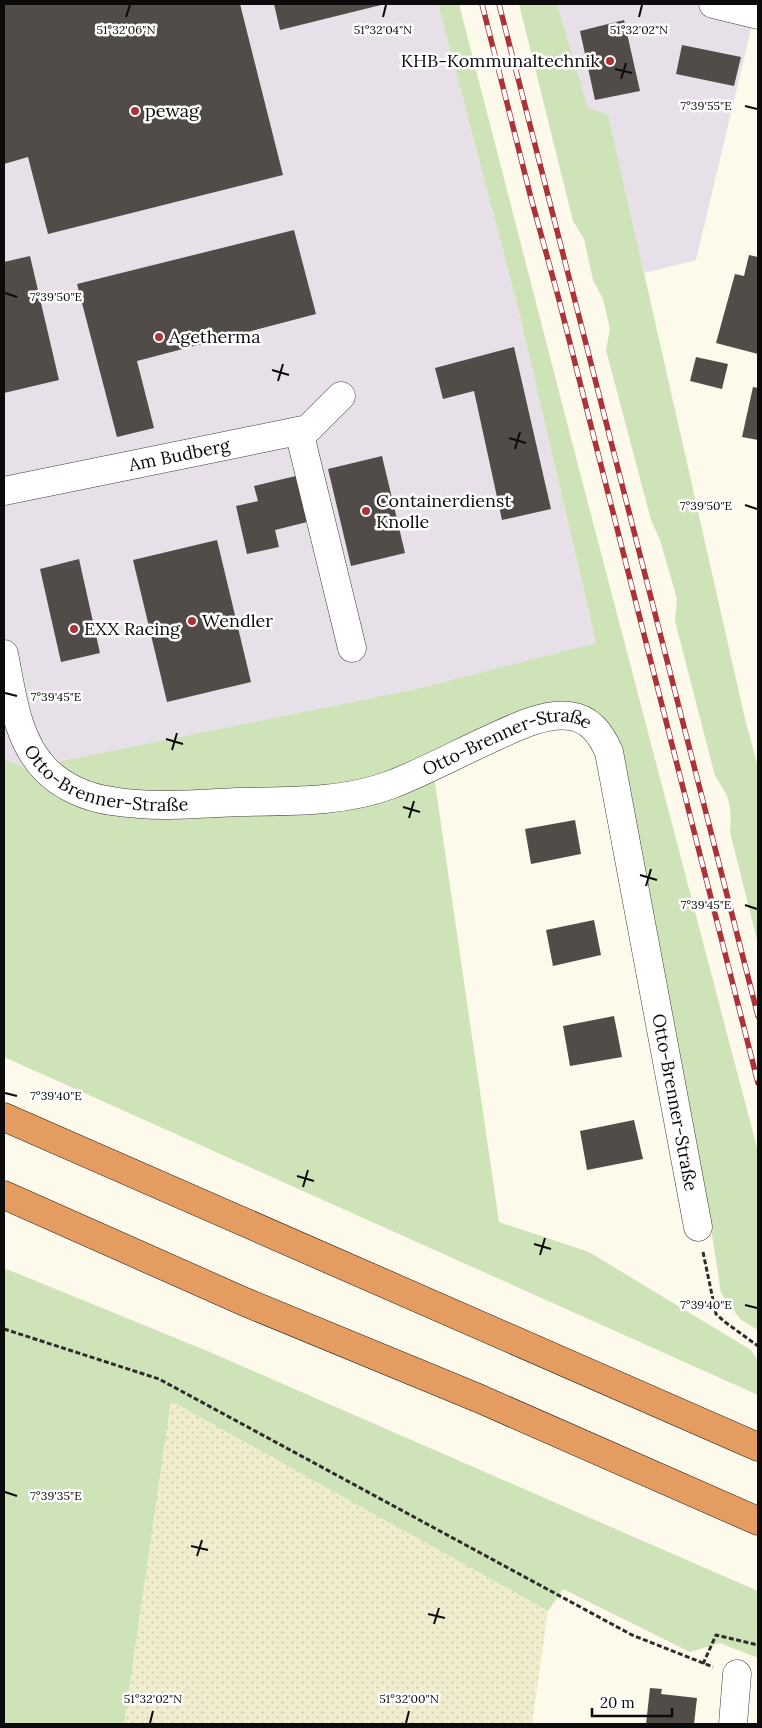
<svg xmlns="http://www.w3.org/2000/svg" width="762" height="1728" font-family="Lora,serif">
  <defs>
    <pattern id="farmland-dots" width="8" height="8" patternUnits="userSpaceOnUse" patternTransform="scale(1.25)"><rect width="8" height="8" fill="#f0ecce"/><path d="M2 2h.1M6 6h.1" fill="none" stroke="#ccc9b0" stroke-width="1.8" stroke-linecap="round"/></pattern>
  </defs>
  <rect width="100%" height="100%" fill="#fdf9eb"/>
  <!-- industrial -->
  <g fill="#e8e0e9">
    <polygon points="4,4 438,4 517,304 596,644 421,688 26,768 4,759"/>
    <polygon points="557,4 757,4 696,260 644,273 608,114 588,108"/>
  </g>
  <!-- farmland -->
  <polygon fill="url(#farmland-dots)" points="171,1401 548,1611 532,1724 124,1724"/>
  <!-- grass -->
  <g fill="#cfe3b8">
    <polygon points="438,4 459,4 573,446 758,1152 758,1330 741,1320 721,1293 704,1183 626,797 608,724 592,708 568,704 431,757 340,789 155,797 89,787 56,762 421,688 596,643 517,304"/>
    <path d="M519,4H557L588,108L608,114L745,719L758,767V944L730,832C732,805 730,798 715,776L675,621L677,599L660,540L651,520L606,350L610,329L603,299L593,280L584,239L573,221Z"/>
    <polygon points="4,759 26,768 48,789 110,809 434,776 499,1222 589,1252 751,1350 758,1361 758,1395 4,1057"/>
    <polygon points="4,1268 205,1350 758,1591 758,1658 720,1643 690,1652 563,1589 548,1611 171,1401 124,1724 4,1724"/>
  </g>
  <!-- building -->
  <g fill="#524c48">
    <polygon points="4,4 240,4 283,175 48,234 28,157 4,164"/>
    <polygon points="274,4 385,4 280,30"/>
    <polygon points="624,20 640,91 595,100 580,31"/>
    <polygon points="682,45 741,57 734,86 676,74"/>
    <polygon points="294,230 316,314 137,361 154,428 117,437 77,284"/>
    <polygon points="749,255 758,257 758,354 716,343 735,274 744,276"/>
    <polygon points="30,256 59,380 4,393 4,262"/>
    <polygon points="514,347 551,509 502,520 474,391 443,399 435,368"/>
    <polygon points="696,357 728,364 722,389 690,381"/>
    <polygon points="753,387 758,388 758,440 742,437"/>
    <polygon points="382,456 405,553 351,566 328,469"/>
    <polygon points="300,475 311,521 275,530 279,547 247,554 236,506 258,501 254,486"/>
    <polygon points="217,540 251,682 167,702 133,560"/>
    <polygon points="79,559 100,653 61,662 40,569"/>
    <polygon points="575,820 581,854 531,864 525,829"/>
    <polygon points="594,920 601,955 553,966 546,930"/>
    <polygon points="614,1016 622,1057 570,1066 563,1026"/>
    <polygon points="634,1120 643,1159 587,1170 580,1131"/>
    <polygon points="650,1688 662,1689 661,1694 697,1698 694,1724 646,1724"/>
  </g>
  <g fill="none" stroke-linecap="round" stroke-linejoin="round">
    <defs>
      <g id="minor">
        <polyline points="713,4 758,15"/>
        <polyline points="299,431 352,648"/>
        <path id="s1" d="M4,491L308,429L341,396"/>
        <path id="s2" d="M4,654C12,693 16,739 45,769C62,787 88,798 112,801C154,808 195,804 237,802C289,801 341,803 390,785C424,772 457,754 490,739C512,729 545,712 569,716C590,718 601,734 609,752L698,1227"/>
        <polyline points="733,1724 737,1674"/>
      </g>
      <g id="highway">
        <polyline points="4,1117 758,1447"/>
        <polyline points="4,1195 245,1302 478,1398 758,1521"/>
      </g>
    </defs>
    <!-- minor casing -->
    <use href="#minor" stroke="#3e3e3e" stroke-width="29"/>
    <!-- highway casing -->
    <use href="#highway" stroke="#1c1c1c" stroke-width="29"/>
    <!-- path -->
    <g stroke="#2d2d2d" stroke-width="3" stroke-dasharray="5 2.5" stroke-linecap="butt">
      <polyline points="703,1252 716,1314 725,1322 758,1346"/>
      <polyline points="4,1329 159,1379 632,1635 713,1667"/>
      <polyline points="703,1664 716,1635 758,1645"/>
    </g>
    <!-- minor -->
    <use href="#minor" stroke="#fff" stroke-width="28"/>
    <!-- highway -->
    <use href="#highway" stroke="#e59c61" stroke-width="28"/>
    <defs>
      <g id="rail">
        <polyline points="482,4 531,198 558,296 758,1083"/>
        <polyline points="499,4 758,1016"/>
      </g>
    </defs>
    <!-- rail casing -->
    <use href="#rail" stroke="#ab3239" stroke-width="5.5"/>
    <!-- rail -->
    <use href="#rail" stroke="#fff" stroke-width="4" stroke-dasharray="11" stroke-linecap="butt"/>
  </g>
  <!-- ticks -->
  <path fill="none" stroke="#0b0b0b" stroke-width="2" d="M126,17L130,5M383,17L386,5M639,17L642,5M615,69L632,73M621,79L626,63M745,106L757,109M5,293L17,297M272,370L289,375M278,381L283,364M509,438L526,443M515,449L520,432M745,505L757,509M5,693L17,696M166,739L183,744M172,750L177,733M403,807L420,812M409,818L414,801M640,875L657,880M646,886L651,869M745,905L757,909M5,1093L17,1096M297,1176L314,1181M303,1187L308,1170M534,1244L551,1249M540,1255L545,1238M745,1305L757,1308M5,1492L17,1496M191,1546L208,1550M197,1556L202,1540M428,1614L445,1618M434,1624L439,1608M150,1723L153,1711M406,1723L409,1711"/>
  <!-- markers -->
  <g fill="#ab3239" stroke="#fff" stroke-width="2">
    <circle cx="610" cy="61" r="5"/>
    <circle cx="135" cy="111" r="5"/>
    <circle cx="159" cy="337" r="5"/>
    <circle cx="366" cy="511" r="5"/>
    <circle cx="192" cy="621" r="5"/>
    <circle cx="74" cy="629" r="5"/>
  </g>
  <g text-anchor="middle" stroke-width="5" stroke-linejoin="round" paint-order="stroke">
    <!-- poi labels -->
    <g font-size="18" fill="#0b0b0b" stroke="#fff" text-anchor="start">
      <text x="600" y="67" text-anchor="end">KHB-Kommunaltechnik</text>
      <text x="145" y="117">pewag</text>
      <text x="169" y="343">Agetherma</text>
      <text x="376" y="507">Containerdienst<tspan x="376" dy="21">Knolle</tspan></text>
      <text x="202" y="627">Wendler</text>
      <text x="84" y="635">EXX Racing</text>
    </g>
    <!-- street labels -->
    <g font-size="18" fill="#0b0b0b" stroke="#fff">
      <text dy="6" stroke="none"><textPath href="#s1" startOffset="179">Am Budberg</textPath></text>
      <text dy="6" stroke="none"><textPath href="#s2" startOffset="606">Otto-Brenner-Straße</textPath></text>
      <text dy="6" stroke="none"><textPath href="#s2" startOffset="186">Otto-Brenner-Straße</textPath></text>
      <text dy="6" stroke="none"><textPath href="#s2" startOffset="1086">Otto-Brenner-Straße</textPath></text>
    </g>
  </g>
  <g font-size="12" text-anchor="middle" fill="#0b0b0b" stroke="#fff" stroke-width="5" stroke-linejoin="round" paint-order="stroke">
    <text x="126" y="34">51°32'06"N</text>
    <text x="383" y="34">51°32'04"N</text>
    <text x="639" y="34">51°32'02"N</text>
    <text x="706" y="110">7°39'55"E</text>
    <text x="56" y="301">7°39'50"E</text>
    <text x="706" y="510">7°39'50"E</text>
    <text x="56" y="701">7°39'45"E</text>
    <text x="706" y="909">7°39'45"E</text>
    <text x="56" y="1100">7°39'40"E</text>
    <text x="706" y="1309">7°39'40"E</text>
    <text x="56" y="1500">7°39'35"E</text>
    <text x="153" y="1703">51°32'02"N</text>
    <text x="409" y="1703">51°32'00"N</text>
  </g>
  <!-- border -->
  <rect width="762" height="1728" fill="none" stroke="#0b0b0b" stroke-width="10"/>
  <!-- scale -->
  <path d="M592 1708v8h80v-8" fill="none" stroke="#0b0b0b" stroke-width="2.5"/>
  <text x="600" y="1708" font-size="15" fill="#0b0b0b" stroke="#ffffff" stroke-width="4" paint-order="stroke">20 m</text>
</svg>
